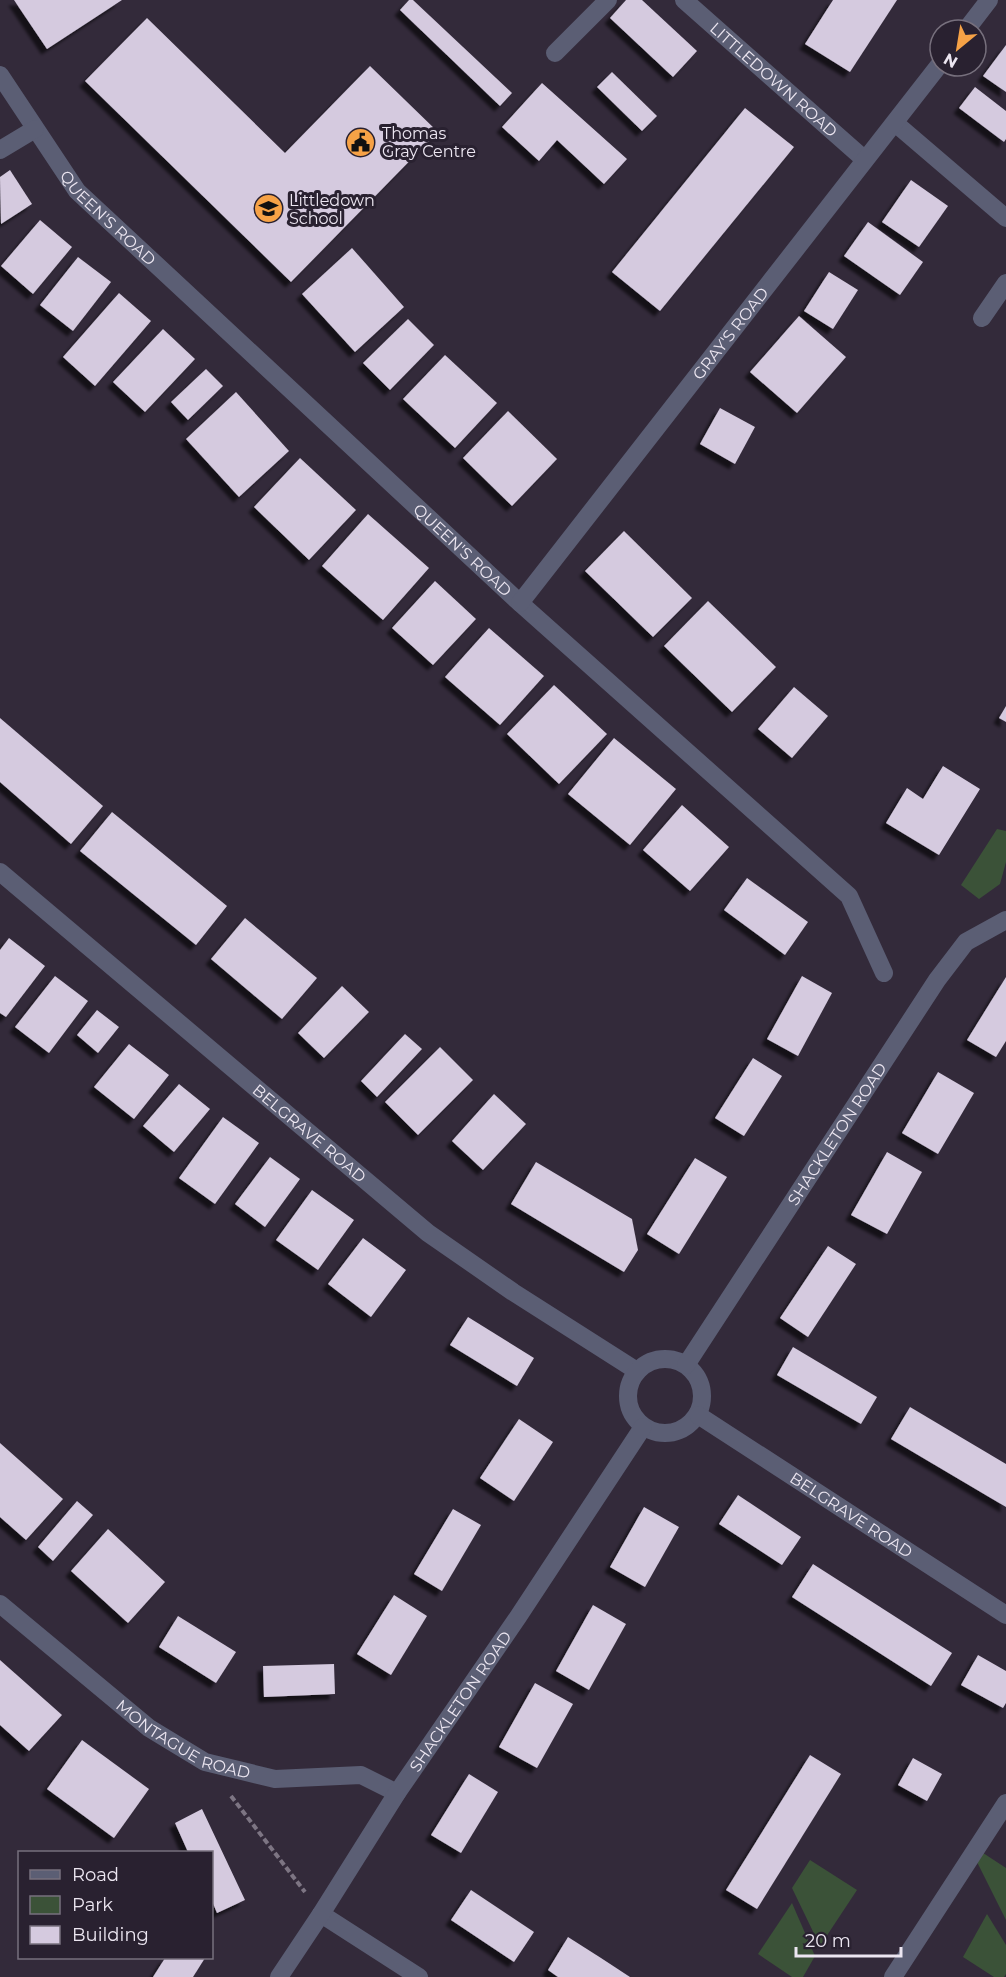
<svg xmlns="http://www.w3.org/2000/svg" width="1006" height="1977" font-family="Montserrat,sans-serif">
  <defs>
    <filter id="shadow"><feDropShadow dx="-5.5" dy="5.5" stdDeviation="1.5" flood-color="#0009"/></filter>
  </defs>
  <rect width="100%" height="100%" fill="#332a3a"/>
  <!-- green -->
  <g fill="#3b5238">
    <polygon points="997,829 1006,831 1006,862 1000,884 979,899 961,885"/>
    <polygon points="977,1849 1006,1868 1006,1920 975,1858"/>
    <polygon points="810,1860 857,1890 820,1946 792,1888"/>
    <polygon points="792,1903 815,1956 803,1977 792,1977 758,1954"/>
    <polygon points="987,1914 1006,1945 1006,1974 1004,1977 994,1977 963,1957"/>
  </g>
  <!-- building -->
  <g fill="#d5cadf" filter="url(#shadow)">
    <polygon points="14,0 122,0 47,49"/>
    <polygon points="409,0 413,0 512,93 500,106 400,10"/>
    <polygon points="626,0 642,0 697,51 673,77 610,18"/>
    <polygon points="833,0 897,0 850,72 805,44"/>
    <polygon points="147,18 285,153 370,66 438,132 291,282 85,81"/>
    <polygon points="1006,45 1006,92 983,76"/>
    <polygon points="612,72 657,116 642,131 597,87"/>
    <polygon points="542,83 627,159 604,184 557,140 539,161 502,127"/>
    <polygon points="975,87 1006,111 1006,139 1004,142 959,108"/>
    <polygon points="745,108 794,147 660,311 612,272"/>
    <polygon points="10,170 32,204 1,224 0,177"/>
    <polygon points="911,180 948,206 919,247 882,222"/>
    <polygon points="40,220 72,247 33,294 1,266"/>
    <polygon points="868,222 923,262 900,295 844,256"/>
    <polygon points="352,248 404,307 355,352 302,294"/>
    <polygon points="78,257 111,282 73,331 40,305"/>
    <polygon points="829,272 858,290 833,329 804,311"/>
    <polygon points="119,293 151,321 95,386 63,357"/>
    <polygon points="799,316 846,357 797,413 750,372"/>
    <polygon points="408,319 434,345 390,390 363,363"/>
    <polygon points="163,329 195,359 145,412 113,382"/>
    <polygon points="445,355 497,403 455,448 403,399"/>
    <polygon points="206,369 223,386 188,420 171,402"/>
    <polygon points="236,392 289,451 239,497 186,439"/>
    <polygon points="720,408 755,427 735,464 700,444"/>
    <polygon points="508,411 557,459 512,506 463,458"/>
    <polygon points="300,458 356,510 309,560 254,507"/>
    <polygon points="368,514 429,568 383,620 322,566"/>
    <polygon points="624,531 692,598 653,637 585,571"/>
    <polygon points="435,581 476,619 433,665 392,628"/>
    <polygon points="708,601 776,667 732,712 664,646"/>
    <polygon points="489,628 544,676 500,725 445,677"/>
    <polygon points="554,685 607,734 559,784 507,734"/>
    <polygon points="794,687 828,716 792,758 758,729"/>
    <polygon points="1006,706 1006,722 999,718"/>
    <polygon points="0,718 103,806 71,844 0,782"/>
    <polygon points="614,738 676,789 630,845 568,794"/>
    <polygon points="943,766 980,789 939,855 886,823 907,788 923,799"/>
    <polygon points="682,805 729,847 690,891 643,850"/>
    <polygon points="112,812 227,906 196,945 80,851"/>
    <polygon points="747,878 808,922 785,955 724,910"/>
    <polygon points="245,918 317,978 282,1019 211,959"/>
    <polygon points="9,938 45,966 6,1017 0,1013 0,950"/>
    <polygon points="55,976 88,1001 49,1053 15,1027"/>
    <polygon points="802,976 832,993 798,1056 767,1039"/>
    <polygon points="1006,977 1006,1041 996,1057 967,1040"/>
    <polygon points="342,986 369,1012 324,1058 298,1033"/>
    <polygon points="97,1010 119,1027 98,1053 77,1035"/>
    <polygon points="405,1034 422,1049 377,1097 361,1081"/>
    <polygon points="129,1044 169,1075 134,1119 94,1087"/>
    <polygon points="440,1047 473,1080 418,1135 385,1102"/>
    <polygon points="753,1058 782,1076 744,1136 715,1118"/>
    <polygon points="938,1072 974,1093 938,1154 902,1133"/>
    <polygon points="179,1084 210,1109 174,1152 143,1126"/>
    <polygon points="494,1094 526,1124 483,1170 452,1141"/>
    <polygon points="223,1117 259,1143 215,1204 179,1178"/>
    <polygon points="887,1152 922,1172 887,1234 851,1215"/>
    <polygon points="270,1157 300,1179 265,1227 235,1204"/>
    <polygon points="695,1158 727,1177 679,1254 647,1234"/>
    <polygon points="536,1162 632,1219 638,1250 624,1272 511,1204"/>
    <polygon points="312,1190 354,1220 318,1270 276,1240"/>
    <polygon points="363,1238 406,1270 371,1317 328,1284"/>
    <polygon points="828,1246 856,1264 808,1337 780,1318"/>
    <polygon points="468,1317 534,1358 517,1386 450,1345"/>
    <polygon points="793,1347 877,1397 861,1424 777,1375"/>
    <polygon points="910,1407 1006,1464 1006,1507 891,1439"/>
    <polygon points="519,1419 553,1442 514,1501 480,1478"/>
    <polygon points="0,1443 63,1499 26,1540 0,1517"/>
    <polygon points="738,1495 801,1537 782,1565 719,1524"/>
    <polygon points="77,1501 93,1515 53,1561 38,1547"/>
    <polygon points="644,1507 679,1527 645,1587 610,1567"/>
    <polygon points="453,1509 481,1525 442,1591 414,1574"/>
    <polygon points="108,1529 165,1582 128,1623 71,1571"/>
    <polygon points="813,1564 952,1653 931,1686 792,1597"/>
    <polygon points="394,1595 427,1616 391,1675 357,1654"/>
    <polygon points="593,1605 626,1624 589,1690 556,1671"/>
    <polygon points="178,1616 236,1652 216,1683 159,1647"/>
    <polygon points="978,1655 1006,1671 1006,1703 1003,1708 961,1685"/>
    <polygon points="0,1660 62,1715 29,1751 0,1725"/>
    <polygon points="334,1664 335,1694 264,1697 263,1666"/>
    <polygon points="535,1683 573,1704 537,1768 499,1747"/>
    <polygon points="82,1740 149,1789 114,1838 47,1789"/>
    <polygon points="810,1755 841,1774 757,1909 726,1890"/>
    <polygon points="913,1758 942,1774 927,1801 898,1785"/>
    <polygon points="469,1774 498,1792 461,1853 431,1835"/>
    <polygon points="202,1809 245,1900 217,1913 212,1901 212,1852 188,1852 175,1823"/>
    <polygon points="471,1890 534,1932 514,1962 451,1920"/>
    <polygon points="568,1937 601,1958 630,1977 558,1977 548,1970"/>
    <polygon points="165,1958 205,1958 193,1977 153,1977"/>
  </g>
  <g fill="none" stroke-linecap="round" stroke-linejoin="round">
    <!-- path -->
    <polyline stroke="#7d7583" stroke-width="4" stroke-dasharray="6 3" stroke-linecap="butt" points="231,1796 305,1892"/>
    <!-- minor -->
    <g stroke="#5b5e74" stroke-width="18">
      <path id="s1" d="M684,0L864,159"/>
      <polyline points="966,30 989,0"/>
      <polyline points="555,53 608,0"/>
      <path id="s2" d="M0,75L77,191L520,603L849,896L884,973"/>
      <polyline points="895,123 1006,218"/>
      <polyline points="0,150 35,129"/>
      <polyline points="982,318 1006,283"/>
      <path id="s3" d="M520,603L940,64"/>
      <path id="s4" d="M0,872L428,1233L513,1292L637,1371"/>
      <circle cx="665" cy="1396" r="37"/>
      <path id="s5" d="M686,1365L937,980L966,942L1006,920"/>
      <path id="s6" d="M698,1415L1006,1615"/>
      <path id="s7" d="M0,1604L149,1728L205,1762L275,1779L361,1775L397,1793"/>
      <polyline points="321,1914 419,1977"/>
      <path id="s8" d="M279,1977L321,1914L397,1793L518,1617L643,1427"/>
      <polyline points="893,1977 1006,1803"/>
    </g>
  </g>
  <!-- icons -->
  <defs>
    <symbol id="civic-disc" viewBox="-11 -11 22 22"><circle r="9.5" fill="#f6a246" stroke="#292130"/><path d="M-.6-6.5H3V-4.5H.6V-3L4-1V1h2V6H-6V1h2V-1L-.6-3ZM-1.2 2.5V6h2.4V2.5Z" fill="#111"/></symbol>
    <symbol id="school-disc" viewBox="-11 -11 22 22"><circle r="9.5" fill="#f6a246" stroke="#292130"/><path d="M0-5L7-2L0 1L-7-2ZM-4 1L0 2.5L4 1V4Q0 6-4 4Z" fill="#111"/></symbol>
  </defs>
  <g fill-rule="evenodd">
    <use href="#civic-disc" x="344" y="126" width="33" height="33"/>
    <use href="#school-disc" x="252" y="192" width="33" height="33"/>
  </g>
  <g text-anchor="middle" stroke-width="6" stroke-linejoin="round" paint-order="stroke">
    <!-- street labels -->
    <g font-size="16" fill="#ece6f1" stroke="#292130">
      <text dy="6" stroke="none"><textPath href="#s1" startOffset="120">LITTLEDOWN ROAD</textPath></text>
      <text dy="6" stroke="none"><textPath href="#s2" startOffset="180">QUEEN'S ROAD</textPath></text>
      <text dy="6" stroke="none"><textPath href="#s3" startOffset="342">GRAY'S ROAD</textPath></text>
      <text dy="6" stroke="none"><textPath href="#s2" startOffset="666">QUEEN'S ROAD</textPath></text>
      <text dy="6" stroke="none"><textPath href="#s4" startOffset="405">BELGRAVE ROAD</textPath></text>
      <text dy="6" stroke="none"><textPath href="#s5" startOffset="276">SHACKLETON ROAD</textPath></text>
      <text dy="6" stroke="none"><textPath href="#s6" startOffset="183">BELGRAVE ROAD</textPath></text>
      <text dy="6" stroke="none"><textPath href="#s8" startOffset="330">SHACKLETON ROAD</textPath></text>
      <text dy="6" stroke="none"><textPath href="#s7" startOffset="230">MONTAGUE ROAD</textPath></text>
    </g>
    <!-- poi labels -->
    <g font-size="16" fill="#ece6f1" stroke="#292130" text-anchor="start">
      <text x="382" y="139">Thomas<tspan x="382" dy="18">Gray Centre</tspan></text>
      <text x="289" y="206">Littledown<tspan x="289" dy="18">School</tspan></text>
    </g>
  </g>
  <!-- legend -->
  <rect x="18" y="1851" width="195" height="108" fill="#292130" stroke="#77707d" stroke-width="1.5"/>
  <rect x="30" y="1870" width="30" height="9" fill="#5b5e74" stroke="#77707d" stroke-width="1.5"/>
  <text x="72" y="1881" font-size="18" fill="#ece6f1">Road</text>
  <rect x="30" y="1896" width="30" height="18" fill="#3b5238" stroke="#77707d" stroke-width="1.5"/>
  <text x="72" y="1911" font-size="18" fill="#ece6f1">Park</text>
  <rect x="30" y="1926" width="30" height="18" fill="#d5cadf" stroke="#77707d" stroke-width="1.5"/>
  <text x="72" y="1941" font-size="18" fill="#ece6f1">Building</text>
  <!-- north arrow -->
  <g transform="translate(958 48) rotate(210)"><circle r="28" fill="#292130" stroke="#77707d" stroke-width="1.5"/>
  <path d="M0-4.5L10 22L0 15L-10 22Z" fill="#f6a246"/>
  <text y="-9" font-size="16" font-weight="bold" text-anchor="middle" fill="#ece6f1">N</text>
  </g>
  <!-- scale -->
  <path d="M796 1947v9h105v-9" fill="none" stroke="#ece6f1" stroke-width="3"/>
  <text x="805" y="1947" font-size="18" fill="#ece6f1" stroke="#292130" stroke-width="4.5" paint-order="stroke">20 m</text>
</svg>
